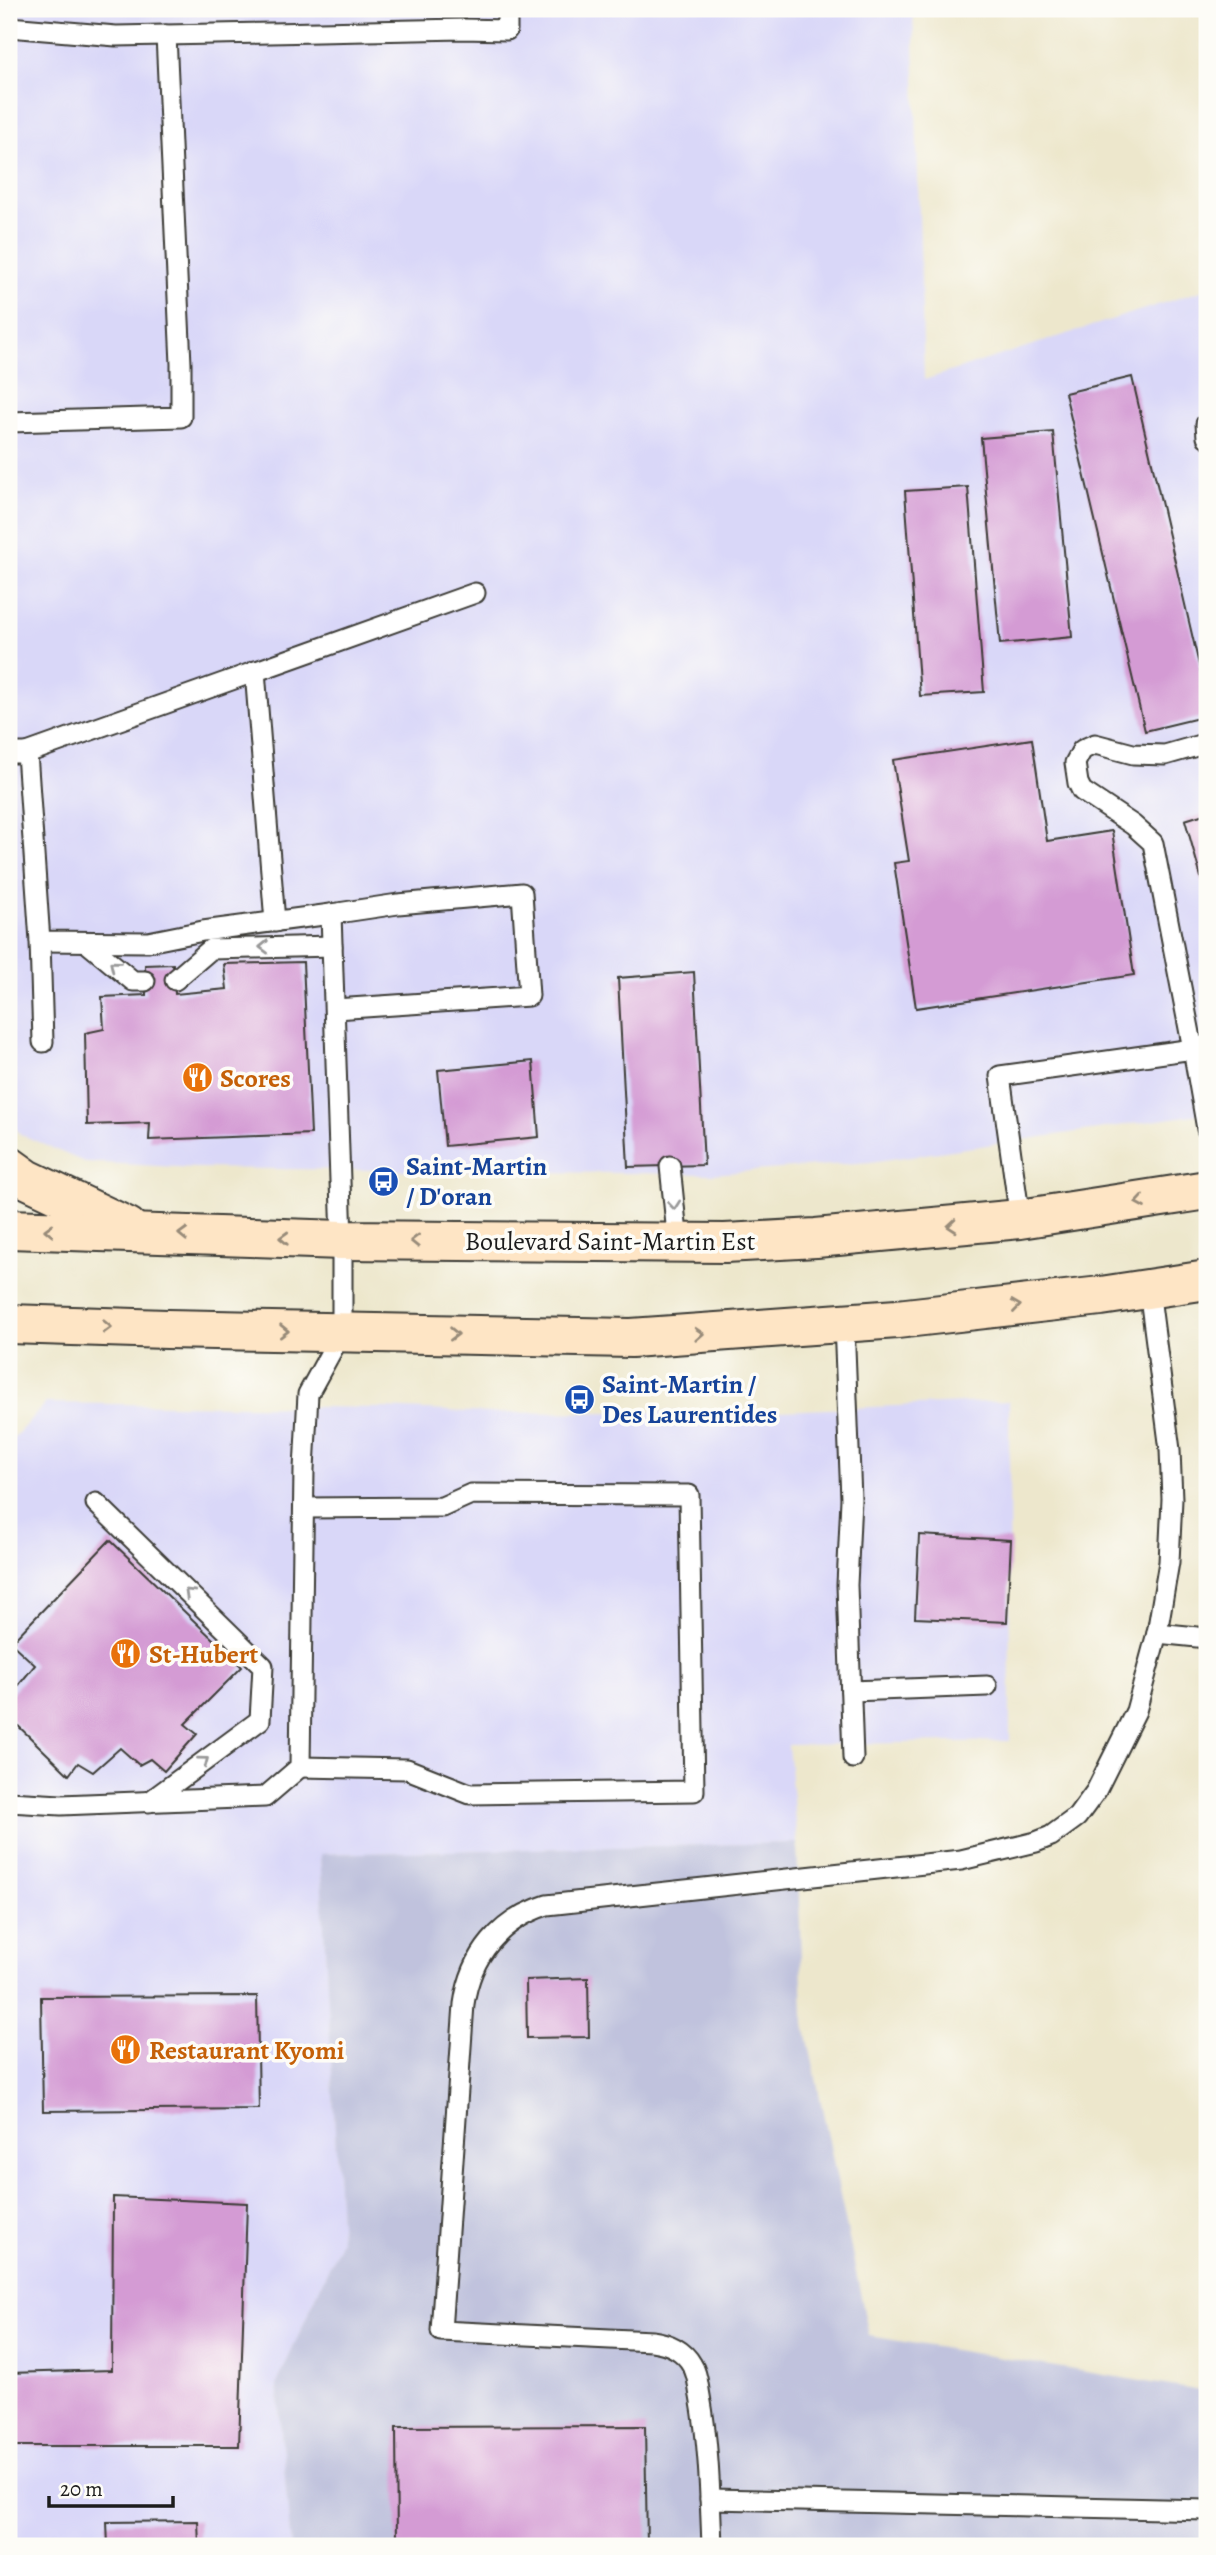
<svg xmlns="http://www.w3.org/2000/svg" width="1216" height="2555" font-family="Alegreya,serif">
  <rect width="100%" height="100%" fill="#fdfcf7"/>
  <filter id="ink" filterUnits="userSpaceOnUse"><feTurbulence type="fractalNoise" baseFrequency=".0143" numOctaves="2"/><feDisplacementMap in="SourceGraphic" scale="14" xChannelSelector="R" yChannelSelector="G"/><feConvolveMatrix kernelMatrix="1 2 1 2 8 2 1 2 1" color-interpolation-filters="sRGB"/></filter>
  <filter id="wash" filterUnits="userSpaceOnUse"><feTurbulence type="fractalNoise" baseFrequency=".00686" numOctaves="4" result="noise"/><feDisplacementMap in="SourceGraphic" scale="28" xChannelSelector="R" yChannelSelector="G"/><feGaussianBlur stdDeviation="1.57" result="paint"/><feColorMatrix in="noise" values="0 0 0 0 0 0 0 0 0 0 0 0 0 0 0 0 0 1.4 0 .05"/><feComposite in="paint" operator="in"/></filter>
  <g filter="url(#wash)">
    <rect width="100%" height="100%" fill="#ede7cc"/>
    <!-- built -->
    <g fill="#d9d7f8">
      <polygon points="9,9 913,9 924,380 1207,289 1207,1113 870,1162 712,1174 196,1168 84,1162 20,1134 9,1119"/>
      <polygon points="1009,1401 1010,1741 788,1745 797,1843 320,1854 341,2240 277,2384 291,2546 9,2546 9,1443 46,1403 382,1408 491,1413 782,1411"/>
    </g>
    <!-- industrial -->
    <polygon fill="#c0c2dd" points="797,1843 803,2015 869,2336 1207,2392 1207,2546 291,2546 277,2384 341,2240 320,1854"/>
    <g id="blocks">
      <!-- building -->
      <g fill="#d49bd4">
        <polygon points="1132,377 1207,699 1207,716 1145,731 1065,393"/>
        <polygon points="1053,432 1072,637 1000,644 981,438"/>
        <polygon points="968,487 984,692 920,696 905,491"/>
        <polygon points="1032,739 1047,841 1112,831 1134,975 916,1008 894,863 909,861 893,760"/>
        <polygon points="1207,813 1207,895 1206,895 1185,820"/>
        <polygon points="303,962 311,1134 149,1140 150,1123 87,1125 85,1033 104,1029 102,997 146,995 145,965 173,964 175,994 227,989 224,964"/>
        <polygon points="694,972 704,1165 628,1167 618,978"/>
        <polygon points="533,1061 539,1137 445,1146 438,1070"/>
        <polygon points="919,1535 1011,1540 1007,1622 915,1618"/>
        <polygon points="110,1540 242,1667 185,1724 197,1734 164,1771 150,1759 139,1765 120,1748 93,1772 78,1763 69,1775 9,1717 9,1697 35,1665 11,1643"/>
        <polygon points="588,1978 589,2037 527,2038 526,1980"/>
        <polygon points="257,1996 259,2109 43,2111 41,1997"/>
        <polygon points="113,2197 247,2203 239,2446 9,2446 9,2373 112,2370"/>
        <polygon points="645,2426 647,2546 397,2546 396,2427"/>
        <polygon points="198,2521 199,2546 108,2546 107,2522"/>
      </g>
    </g>
  </g>
  <g filter="url(#ink)">
    <use href="#blocks" fill-opacity="0" stroke="#3b3a36" stroke-width="2"/>
    <g fill="none" stroke-linecap="round" stroke-linejoin="round">
      <defs>
        <g id="lane">
          <polyline points="9,27 116,36 463,29 507,30 507,9"/>
          <polyline points="9,422 181,417 181,364 166,35"/>
          <polyline points="1206,424 1207,437"/>
          <polyline points="255,671 275,922"/>
          <polyline points="1207,743 1165,755 1133,754 1095,744 1088,747 1082,750 1075,763 1078,783 1082,791 1133,825 1153,843 1193,1049 1207,1045"/>
          <polyline points="9,753 27,753 40,941 148,942 203,931 331,914 342,1240 342,1332 308,1394 304,1469 300,1767 265,1797 61,1805 9,1802"/>
          <polyline points="27,753 475,593"/>
          <polyline points="331,914 398,904 522,893 529,996 335,1009"/>
          <polyline points="40,941 43,1042"/>
          <polyline points="86,942 133,981 145,981"/>
          <polyline points="175,980 211,949 332,946"/>
          <polyline points="670,1166 678,1244"/>
          <polyline points="1020,1219 1000,1076 1193,1049 1207,1129"/>
          <polyline points="844,1323 851,1499 847,1585 853,1758"/>
          <polyline points="96,1503 263,1666 260,1720 149,1802"/>
          <polyline points="1157,1633 1207,1638"/>
          <polyline points="851,1691 987,1686"/>
          <polyline points="300,1767 407,1769 470,1794 694,1791 689,1495 471,1494 442,1507 304,1508"/>
          <polyline points="710,2499 1207,2510"/>
          <path d="M712,2546C710,2496 709,2445 700,2396C698,2386 698,2374 692,2365C684,2350 668,2343 652,2341L441,2331L464,2004C471,1955 500,1920 547,1905L961,1860L1036,1842L1051,1836L1077,1817L1096,1791L1136,1711L1157,1633L1169,1562L1172,1499L1170,1450L1149,1289"/>
        </g>
        <g id="secondary">
          <polyline points="9,1166 27,1179 128,1227"/>
          <polyline points="9,1229 342,1240 725,1243 816,1238 1020,1219 1207,1190"/>
          <polyline points="9,1324 167,1329 631,1338 897,1319 1101,1296 1207,1280"/>
        </g>
      </defs>
      <!-- lane casing -->
      <use href="#lane" stroke="#3b3a36" stroke-width="23"/>
      <!-- secondary casing -->
      <use href="#secondary" stroke="#3b3a36" stroke-width="42"/>
      <!-- lane -->
      <use href="#lane" stroke="#fff" stroke-width="19"/>
      <!-- secondary -->
      <use href="#secondary" stroke="#fee5c5" stroke-width="38"/>
    </g>
    <!-- one-way arrows -->
    <defs><path id="oneway-chevron" d="M-2-3.5L2.5 0L-2 3.5" fill="none" stroke-width="1.6" stroke-linecap="round" stroke-linejoin="round" transform="scale(1.75)"/></defs>
    <g stroke="#999">
      <use href="#oneway-chevron" transform="translate(264 947) rotate(179)"/>
      <use href="#oneway-chevron" transform="translate(114 965) rotate(-141)"/>
      <use href="#oneway-chevron" transform="translate(674 1205) rotate(84)"/>
      <use href="#oneway-chevron" transform="translate(189 1593) rotate(-136)"/>
      <use href="#oneway-chevron" transform="translate(204 1761) rotate(-37)"/>
    </g>
    <g stroke="#988b79">
      <use href="#oneway-chevron" transform="translate(1140 1202) rotate(171)"/>
      <use href="#oneway-chevron" transform="translate(952 1226) rotate(175)"/>
      <use href="#oneway-chevron" transform="translate(49 1230) rotate(-178)"/>
      <use href="#oneway-chevron" transform="translate(183 1234) rotate(-178)"/>
      <use href="#oneway-chevron" transform="translate(284 1238) rotate(-178)"/>
      <use href="#oneway-chevron" transform="translate(415 1241) rotate(-179)"/>
      <use href="#oneway-chevron" transform="translate(1016 1306) rotate(-8)"/>
      <use href="#oneway-chevron" transform="translate(107 1327) rotate(2)"/>
      <use href="#oneway-chevron" transform="translate(284 1331) rotate(1)"/>
      <use href="#oneway-chevron" transform="translate(454 1334) rotate(1)"/>
      <use href="#oneway-chevron" transform="translate(699 1334) rotate(-3)"/>
    </g>
  </g>
  <!-- icons -->
  <defs>
    <symbol id="restaurant-disc" viewBox="-11 -11 22 22"><circle r="9.5" fill="#e8710a" stroke="#fdfcf7"/><path d="M-5-6h1v4h1v-4h1v4h1v-4h1v5L-1.5 .5V6h-2V.5L-5-1ZM5-6V6H3V1.5H1.5Q1.5-4 5-6Z" fill="#fff"/></symbol>
    <symbol id="bus-disc" viewBox="-11 -11 22 22"><circle r="9.5" fill="#1a4fb4" stroke="#fdfcf7"/><path d="M-5-6H5V4H4V6H2V4H-2V6H-4V4H-5ZM-3.5-4V0h7V-4ZM-3.5 1.2v1.5H-2V1.2ZM2 1.2v1.5H3.5V1.2Z" fill="#fff"/></symbol>
  </defs>
  <g fill-rule="evenodd">
    <use href="#restaurant-disc" x="180" y="1060" width="35" height="35"/>
    <use href="#bus-disc" x="366" y="1164" width="35" height="35"/>
    <use href="#bus-disc" x="562" y="1382" width="35" height="35"/>
    <use href="#restaurant-disc" x="108" y="1636" width="35" height="35"/>
    <use href="#restaurant-disc" x="108" y="2032" width="35" height="35"/>
  </g>
  <g text-anchor="middle" stroke-width="7" stroke-linejoin="round" paint-order="stroke">
    <!-- food labels -->
    <g font-size="26" font-weight="bold" fill="#c56008" stroke="#fdfcf7" text-anchor="start">
      <text x="220" y="1087">Scores</text>
      <text x="149" y="1663">St-Hubert</text>
      <text x="149" y="2059">Restaurant Kyomi</text>
    </g>
    <!-- transit labels -->
    <g font-size="26" font-weight="bold" fill="#164399" stroke="#fdfcf7" text-anchor="start">
      <text x="406" y="1175">Saint-Martin<tspan x="406" dy="30">/ D'oran</tspan></text>
      <text x="602" y="1393">Saint-Martin /<tspan x="602" dy="30">Des Laurentides</tspan></text>
    </g>
    <!-- street labels -->
    <g font-size="26" fill="#1c1c1c" stroke="#fdfcf7">
      <text x="610" y="1250">Boulevard Saint-Martin Est</text>
    </g>
  </g>
  <!-- margin -->
  <rect width="1216" height="2555" fill="none" stroke="#fdfcf7" stroke-width="35"/>
  <!-- scale -->
  <path d="M49 2496v10h124v-10" fill="none" stroke="#1c1c1c" stroke-width="3.5"/>
  <text x="60" y="2496" font-size="21" fill="#1c1c1c" stroke="#fdfcf7" stroke-width="5" paint-order="stroke">20 m</text>
</svg>
